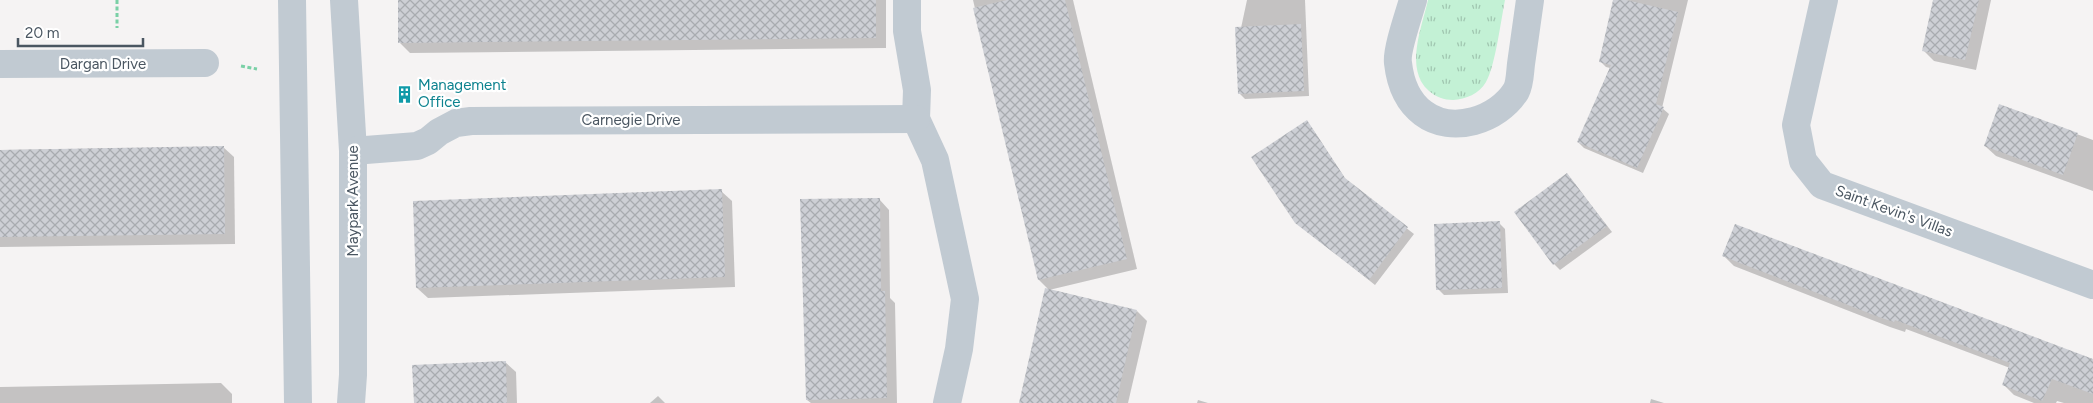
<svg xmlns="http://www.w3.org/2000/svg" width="2093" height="403" font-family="Figtree,sans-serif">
  <defs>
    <pattern id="grass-tufts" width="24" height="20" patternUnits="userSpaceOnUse" patternTransform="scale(1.25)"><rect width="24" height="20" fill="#c3f1d5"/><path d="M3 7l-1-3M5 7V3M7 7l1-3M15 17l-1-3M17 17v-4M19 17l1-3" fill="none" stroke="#a0c6b0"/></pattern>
    <pattern id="building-cross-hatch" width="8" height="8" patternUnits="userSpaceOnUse" patternTransform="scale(1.25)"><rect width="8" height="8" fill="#cdcfd5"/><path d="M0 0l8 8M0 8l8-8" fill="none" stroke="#a8abb0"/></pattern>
  </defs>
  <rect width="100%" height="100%" fill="#f5f3f3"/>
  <!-- grass -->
  <path fill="url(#grass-tufts)" d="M1428,0H1505C1501,20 1495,67 1486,82C1479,94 1466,99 1453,100C1444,100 1436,97 1429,91C1404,69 1422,27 1428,0Z"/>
  <!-- shadow -->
  <g fill="#0003">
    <polygon points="399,0 886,0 886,48 410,53 399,42"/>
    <polygon points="973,0 1073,0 1137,269 1049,290 1039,280"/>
    <polygon points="1247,0 1305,0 1309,96 1245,99 1239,93 1241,28"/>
    <polygon points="1615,0 1688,0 1662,108 1669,114 1643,173 1584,148 1578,142 1610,68 1606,67 1600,61"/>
    <polygon points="1935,0 1991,0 1976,70 1934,61 1924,51"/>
    <polygon points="2000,106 2093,140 2093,191 1996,156 1985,146"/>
    <polygon points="1306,122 1312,128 1348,183 1414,234 1375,285 1296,222"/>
    <polygon points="223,147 234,157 235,244 0,247 0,150"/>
    <polygon points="1567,174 1612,232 1560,270 1554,264"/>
    <polygon points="721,191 732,201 735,287 428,298 417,288"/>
    <polygon points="879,199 889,210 890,298 895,303 897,403 811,403 807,400"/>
    <polygon points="1499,223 1505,229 1508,293 1444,295 1438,289"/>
    <polygon points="1723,255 2093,360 2093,403 2064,403 2057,401 2056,403 2034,403 2014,395 2004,385 2010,368 1906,329 1905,332 1890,327 1734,266"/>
    <polygon points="1137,311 1147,321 1128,403 1020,403"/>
    <polygon points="505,362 516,372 517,403 415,403"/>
    <polygon points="221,383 232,394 232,403 0,403 0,387"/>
    <polygon points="658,396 665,403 650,403"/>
    <polygon points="1651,399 1664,403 1650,403"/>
    <polygon points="1198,400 1208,403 1197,403"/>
  </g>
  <!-- building -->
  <g fill="url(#building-cross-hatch)">
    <polygon points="398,0 876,0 876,38 398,43"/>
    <polygon points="1007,0 1065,0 1127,259 1038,280 973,8"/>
    <polygon points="1613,0 1626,0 1678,12 1656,104 1664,107 1637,168 1577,142 1611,65 1599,62"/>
    <polygon points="1933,0 1979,0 1965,60 1922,51"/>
    <polygon points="1301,24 1304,91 1238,94 1235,27"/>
    <polygon points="1999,104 2078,133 2063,175 1984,146"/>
    <polygon points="1307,120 1345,178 1408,227 1369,280 1295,223 1251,157"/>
    <polygon points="224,146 225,234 0,237 0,150"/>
    <polygon points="1567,173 1607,226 1553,265 1514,212"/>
    <polygon points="722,189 725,277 416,288 413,201"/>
    <polygon points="880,198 881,291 885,291 887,398 806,400 800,199"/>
    <polygon points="1500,221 1502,288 1436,290 1434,224"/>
    <polygon points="1735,224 2093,359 2093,394 2052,379 2042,401 2002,385 2010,363 1895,320 1894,322 1879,317 1722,256"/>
    <polygon points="1045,288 1137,310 1116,403 1019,403"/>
    <polygon points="506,361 507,403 414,403 412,365"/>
  </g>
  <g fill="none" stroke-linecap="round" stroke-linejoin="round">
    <!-- path -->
    <g stroke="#7ad0a6" stroke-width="3" stroke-dasharray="4 2.5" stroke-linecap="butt">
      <polyline points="117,0 117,28"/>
      <polyline points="241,66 257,69"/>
    </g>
    <!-- street -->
    <g stroke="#c1cad2" stroke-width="28">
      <polyline points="292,0 298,403"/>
      <polyline points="344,0 353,151 353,375 351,403"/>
      <polyline points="907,0 907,31 917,90 916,119 935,160 965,299 959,349 947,403"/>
      <path d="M1413,0C1409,14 1396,51 1398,63C1400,81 1407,101 1423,113C1452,135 1498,120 1516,91C1520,84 1520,72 1521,64C1524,43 1527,21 1530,0"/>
      <polyline points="1824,0 1796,125 1803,161 1822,185 2093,285"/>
      <polyline points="0,64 205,63"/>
      <polyline points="353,151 417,146 428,141 439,132 456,123 471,121 916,119"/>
    </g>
  </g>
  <!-- icons -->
  <defs>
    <symbol id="building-bare" viewBox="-9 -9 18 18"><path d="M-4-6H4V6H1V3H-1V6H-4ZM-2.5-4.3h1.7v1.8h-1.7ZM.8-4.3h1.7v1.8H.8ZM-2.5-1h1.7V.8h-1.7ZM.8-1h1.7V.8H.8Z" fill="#0f9aa8" stroke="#fff" stroke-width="2.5" paint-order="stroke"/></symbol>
  </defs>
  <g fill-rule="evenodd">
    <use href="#building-bare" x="392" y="82" width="25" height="25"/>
  </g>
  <g text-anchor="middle" stroke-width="4.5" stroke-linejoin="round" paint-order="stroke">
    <!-- street labels -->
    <g font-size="15" fill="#4a5661" stroke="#fff">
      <text x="103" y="69">Dargan Drive</text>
      <text x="631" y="125">Carnegie Drive</text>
      <text transform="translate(353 201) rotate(-90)" y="5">Maypark Avenue</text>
      <text transform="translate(1894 211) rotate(20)" y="5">Saint Kevin's Villas</text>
    </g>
    <!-- culture labels -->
    <g font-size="15" fill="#0d838f" stroke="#fff" text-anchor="start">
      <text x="418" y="90">Management<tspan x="418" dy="17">Office</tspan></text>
    </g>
  </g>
  <!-- scale -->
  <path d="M18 38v8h125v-8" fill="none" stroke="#4a5661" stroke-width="2.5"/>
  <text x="25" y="38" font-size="15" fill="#4a5661" stroke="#ffffff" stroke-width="4" paint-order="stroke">20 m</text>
</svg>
